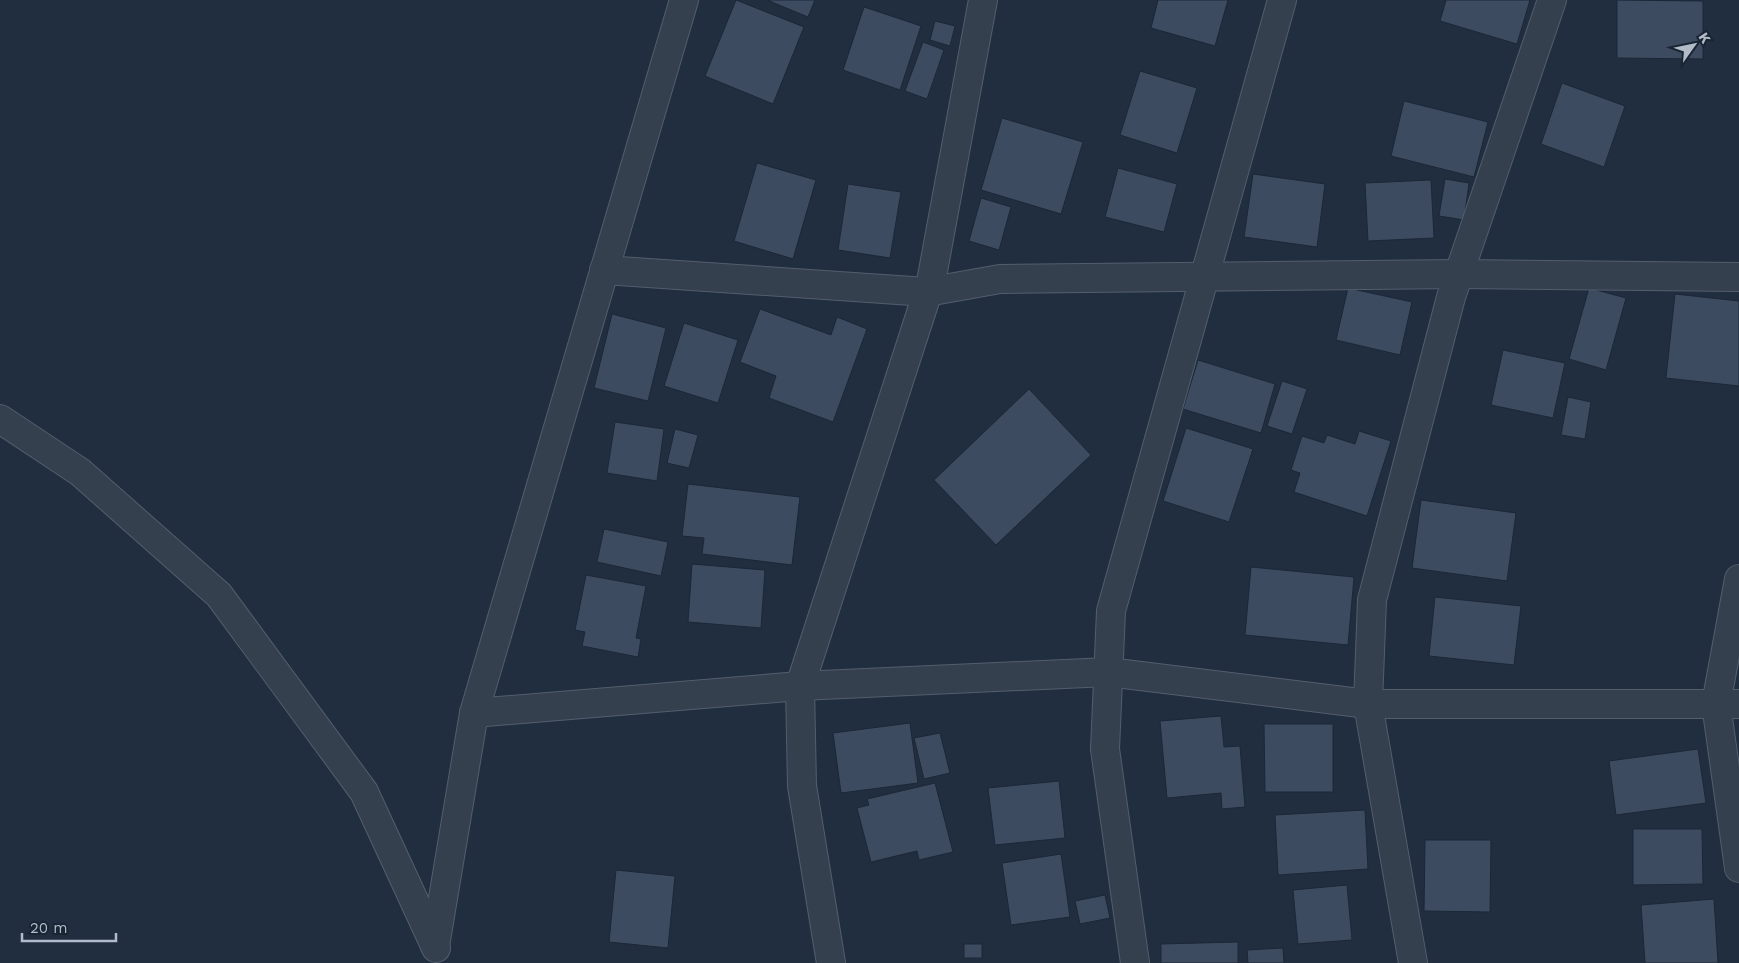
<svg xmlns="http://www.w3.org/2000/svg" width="1739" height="963" font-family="'Work Sans',sans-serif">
  <rect width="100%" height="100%" fill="#212e40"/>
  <!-- building -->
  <g fill="#3c4b60" stroke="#1c2736">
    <polygon points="736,0 804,27 773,104 705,76"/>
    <polygon points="767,0 815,0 808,17"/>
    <polygon points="1158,0 1228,0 1215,46 1151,28"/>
    <polygon points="1446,0 1530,0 1517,44 1440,21"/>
    <polygon points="1617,0 1703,1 1703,59 1617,58"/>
    <polygon points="864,7 921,26 900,90 843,70"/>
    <polygon points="935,21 955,26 950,46 930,40"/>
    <polygon points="923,42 944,50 927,99 905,91"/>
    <polygon points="1140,71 1197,88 1177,153 1120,135"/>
    <polygon points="1562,83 1625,106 1604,167 1541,144"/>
    <polygon points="1404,101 1488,122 1474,177 1391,156"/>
    <polygon points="1002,118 1083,142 1061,214 981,190"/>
    <polygon points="757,163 816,180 793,259 734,241"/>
    <polygon points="1118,168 1177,184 1164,232 1105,217"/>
    <polygon points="1253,174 1325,184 1317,247 1244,237"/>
    <polygon points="1445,179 1469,183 1464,220 1439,216"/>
    <polygon points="1431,180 1434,238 1368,241 1365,183"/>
    <polygon points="848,184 901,192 890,258 838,250"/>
    <polygon points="981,198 1011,207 999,250 969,241"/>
    <polygon points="1348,288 1412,302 1400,355 1336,340"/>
    <polygon points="1589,288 1626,298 1606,370 1569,359"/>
    <polygon points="1675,294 1739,301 1739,386 1666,378"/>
    <polygon points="760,309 831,335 837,317 867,329 833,422 769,398 776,376 740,362"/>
    <polygon points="612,314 666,328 648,401 594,388"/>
    <polygon points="684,323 738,340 718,403 664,386"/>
    <polygon points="1503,350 1565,363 1553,418 1491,405"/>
    <polygon points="1198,360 1275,384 1261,433 1183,409"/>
    <polygon points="1282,381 1307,389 1292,434 1267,426"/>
    <polygon points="1029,389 1091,455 996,545 934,480"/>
    <polygon points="1568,397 1591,402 1585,439 1561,435"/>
    <polygon points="615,422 664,429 657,481 607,473"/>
    <polygon points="1186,428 1253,449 1229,522 1163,501"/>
    <polygon points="675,429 698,435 689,468 667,463"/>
    <polygon points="1359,431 1391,441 1367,516 1294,492 1300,473 1291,470 1302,436 1324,443 1327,435 1355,444"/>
    <polygon points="688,484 800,497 792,565 702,554 704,538 682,536"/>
    <polygon points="1421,500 1516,513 1507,581 1412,568"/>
    <polygon points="604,529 668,542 661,576 597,562"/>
    <polygon points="692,564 765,570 761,628 688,622"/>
    <polygon points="1251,567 1354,577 1348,645 1245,635"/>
    <polygon points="586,575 646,586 636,638 641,639 638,657 582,646 585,632 575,630"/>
    <polygon points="1435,597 1521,606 1514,665 1429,656"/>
    <polygon points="1221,716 1224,747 1240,746 1245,807 1222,809 1221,793 1167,798 1160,721"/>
    <polygon points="910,723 918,783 841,793 833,733"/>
    <polygon points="1264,724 1333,724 1333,792 1265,792"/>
    <polygon points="940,733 950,773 924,779 914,738"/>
    <polygon points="1698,749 1706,803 1616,815 1609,761"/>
    <polygon points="1059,781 1065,838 995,845 988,788"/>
    <polygon points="935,783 953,852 919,860 917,851 871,862 857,808 869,805 867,799"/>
    <polygon points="1365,810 1368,869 1278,875 1275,815"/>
    <polygon points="1633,829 1702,829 1703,884 1633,885"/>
    <polygon points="1425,840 1491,840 1490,912 1424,911"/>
    <polygon points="1061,854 1070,917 1011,925 1002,863"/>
    <polygon points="616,870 675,876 668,948 609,942"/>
    <polygon points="1347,885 1352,940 1298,944 1293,890"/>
    <polygon points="1105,895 1110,918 1080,924 1075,901"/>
    <polygon points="1714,899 1718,963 1645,963 1641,905"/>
    <polygon points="1238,942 1238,963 1161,963 1161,944"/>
    <rect x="964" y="944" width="18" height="14"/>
    <polygon points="1283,948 1284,963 1248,963 1247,950"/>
  </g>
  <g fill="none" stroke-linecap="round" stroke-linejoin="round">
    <defs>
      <g id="minor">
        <polyline points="604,270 927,292 1000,279 1459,274 1739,277"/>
        <polyline points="0,419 80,472 219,595 364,792 436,948"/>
        <polyline points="1739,579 1716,704 1739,868"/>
        <polyline points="474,713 800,686 1108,672 1368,704 1739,704"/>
        <polyline points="435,946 474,713 684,0"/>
        <polyline points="831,963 802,786 800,686 931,282 983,0"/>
        <polyline points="1135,963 1105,749 1111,611 1282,0"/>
        <polyline points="1413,963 1368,704 1372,600 1451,297 1552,0"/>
      </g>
    </defs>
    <!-- minor casing -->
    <use href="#minor" stroke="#535e6d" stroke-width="30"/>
    <!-- minor -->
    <use href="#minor" stroke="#35404f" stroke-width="28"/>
  </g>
  <!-- north arrow -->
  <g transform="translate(1694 45) rotate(57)" stroke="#1a2534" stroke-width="4" paint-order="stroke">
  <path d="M0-4L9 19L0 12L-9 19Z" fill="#b1bbca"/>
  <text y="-8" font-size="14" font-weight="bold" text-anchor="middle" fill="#b1bbca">K</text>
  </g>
  <!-- scale -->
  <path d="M22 933v8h94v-8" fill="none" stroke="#b1bbca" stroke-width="2.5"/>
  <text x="30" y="933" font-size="15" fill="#b1bbca" stroke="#1a2534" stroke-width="4" paint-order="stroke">20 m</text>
</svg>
